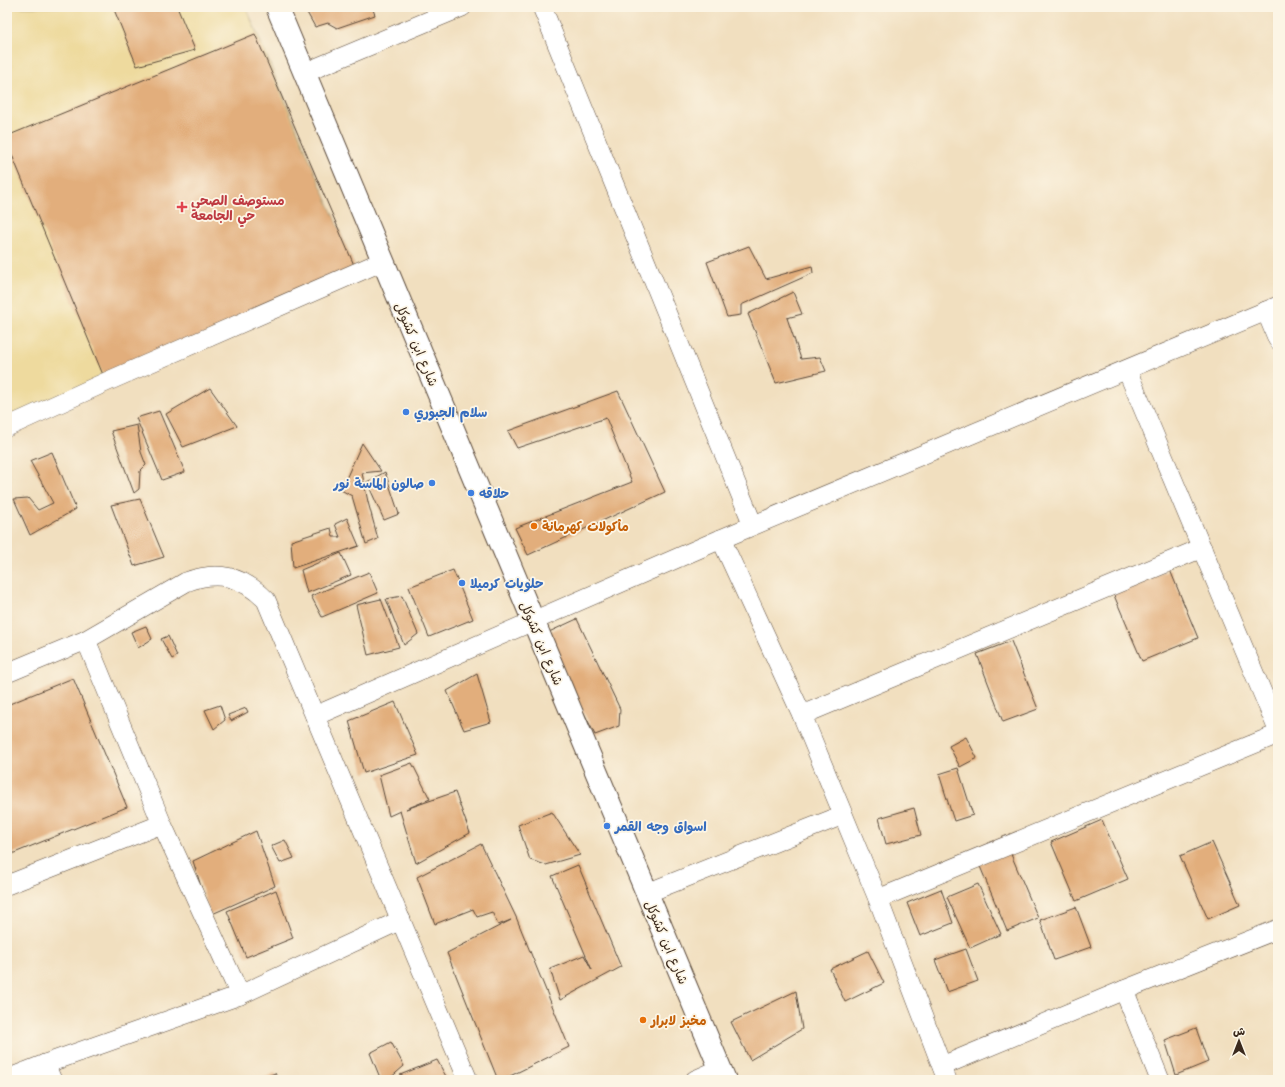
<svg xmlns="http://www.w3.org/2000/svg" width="1285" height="1087" font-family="Kalam,'Playpen Sans Arabic',sans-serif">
  <rect width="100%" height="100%" fill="#fcf5e5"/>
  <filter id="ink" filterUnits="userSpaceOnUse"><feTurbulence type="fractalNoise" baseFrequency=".025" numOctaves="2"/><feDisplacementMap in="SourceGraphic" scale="8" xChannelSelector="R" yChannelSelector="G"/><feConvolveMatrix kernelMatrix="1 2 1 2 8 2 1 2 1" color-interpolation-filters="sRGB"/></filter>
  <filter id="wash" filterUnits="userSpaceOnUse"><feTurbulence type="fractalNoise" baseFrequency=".012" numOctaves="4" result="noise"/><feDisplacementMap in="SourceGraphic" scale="16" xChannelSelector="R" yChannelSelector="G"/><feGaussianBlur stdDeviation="0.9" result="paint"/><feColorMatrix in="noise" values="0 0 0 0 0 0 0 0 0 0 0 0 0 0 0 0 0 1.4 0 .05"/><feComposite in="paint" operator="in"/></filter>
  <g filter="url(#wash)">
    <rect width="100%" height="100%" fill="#f1dfbf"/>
    <!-- sand -->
    <polygon fill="#eeda9e" stroke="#94825e" points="7,7 246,7 357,273 7,429"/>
    <g id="blocks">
      <!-- building -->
      <g fill="#e2ae7c">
        <polygon points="113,7 177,7 195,50 137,66"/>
        <polygon points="304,7 372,7 375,15 337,28 328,23 315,27"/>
        <polygon points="255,34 357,272 106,382 7,143 7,136"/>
        <polygon points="749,246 766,279 812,266 813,273 741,305 741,315 727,317 707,262"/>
        <polygon points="793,292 802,314 787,318 801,359 820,357 826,371 776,383 748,314"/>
        <polygon points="210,388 237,426 183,447 166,414"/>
        <polygon points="618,391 665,492 528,555 515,528 632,482 606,418 517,448 508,431"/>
        <polygon points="159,411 185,472 162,480 136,418"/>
        <polygon points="137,425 141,452 146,465 140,471 139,489 134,493 111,431"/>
        <polygon points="362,443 381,471 362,473 368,502 378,539 366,544 352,496 341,490"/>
        <polygon points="52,452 76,509 30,535 14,499 28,498 38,510 53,503 30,461"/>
        <polygon points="385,472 399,514 384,520 367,482"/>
        <polygon points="140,499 164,557 134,566 111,505"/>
        <polygon points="347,518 359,546 293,568 291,541 331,528 333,537 340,537 335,524"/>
        <polygon points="341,553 351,575 307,593 301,570"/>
        <polygon points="453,570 473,619 429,637 409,587"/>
        <polygon points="1170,570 1198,638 1142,661 1113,593"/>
        <polygon points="369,572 378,593 322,617 311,596"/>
        <polygon points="402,596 418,634 404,645 386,599"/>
        <polygon points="381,599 399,647 368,655 356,605"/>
        <polygon points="577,619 620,709 619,726 595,735 569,683 549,632"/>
        <polygon points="146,626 152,639 138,648 131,632"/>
        <polygon points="168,636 177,656 172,659 161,639"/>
        <polygon points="1011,641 1038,709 1003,722 977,654"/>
        <polygon points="477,674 491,722 464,730 447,691"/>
        <polygon points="73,678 127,807 7,856 7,705"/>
        <polygon points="395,702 418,755 364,773 349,721"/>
        <polygon points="220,705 225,720 214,729 205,710"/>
        <polygon points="246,708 248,712 231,721 228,715"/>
        <polygon points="966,737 977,758 960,767 949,746"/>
        <polygon points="412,763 430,799 406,809 455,792 470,833 416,863 400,811 389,816 379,775"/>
        <polygon points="958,768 973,815 954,821 939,774"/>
        <polygon points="914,808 921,835 886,844 879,818"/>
        <polygon points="552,812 580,855 546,865 530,860 518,825"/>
        <polygon points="1102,820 1128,879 1076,901 1051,842"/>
        <polygon points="256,831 275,886 210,915 193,861"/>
        <polygon points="285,840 294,858 280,863 271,846"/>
        <polygon points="1212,842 1240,905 1208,919 1180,856"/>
        <polygon points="481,844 516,917 569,1047 502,1080 498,1080 447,953 511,920 498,925 492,912 477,917 473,909 435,924 417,877"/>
        <polygon points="1010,852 1038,918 1007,931 979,864"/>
        <polygon points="578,865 621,967 560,1000 550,969 584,955 592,970 552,876"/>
        <polygon points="978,884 1001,934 970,948 947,897"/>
        <polygon points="941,889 953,923 920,936 907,903"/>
        <polygon points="276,890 293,938 246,957 227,911"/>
        <polygon points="1076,907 1091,947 1054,960 1040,920"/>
        <polygon points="966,949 978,981 947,992 935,960"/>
        <polygon points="868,951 884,983 845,1002 830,969"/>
        <polygon points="796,991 802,1029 750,1060 731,1022"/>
        <polygon points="1196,1028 1208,1062 1176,1075 1165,1040"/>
        <polygon points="391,1042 404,1066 388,1080 381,1080 370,1053"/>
        <polygon points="437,1060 448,1080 402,1080 400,1075"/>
        <polygon points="275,1073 278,1080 259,1080"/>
      </g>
    </g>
  </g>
  <g filter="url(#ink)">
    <use href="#blocks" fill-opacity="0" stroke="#564536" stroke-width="1"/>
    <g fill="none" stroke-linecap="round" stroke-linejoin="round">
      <defs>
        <g id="minor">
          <polyline points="542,7 753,525"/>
          <polyline points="304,73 462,7"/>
          <polyline points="1266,311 1278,340"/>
          <polyline points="1127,370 1278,730"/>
          <polyline points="7,427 106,382 383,261"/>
          <polyline points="721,539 802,715 878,899 947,1080"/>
          <polyline points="86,640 162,824 240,995"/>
          <path d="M7,673L86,640L186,582C218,570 242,576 266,600L468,1080"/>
          <polyline points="802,715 1202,548"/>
          <polyline points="315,716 721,539 1278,306"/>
          <polyline points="7,885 162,824"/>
          <polyline points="647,893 843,815"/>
          <polyline points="878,899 1278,734"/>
          <polyline points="1124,990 1160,1080"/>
          <polyline points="45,1064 52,1080"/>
          <polyline points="942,1066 1124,990 1278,929"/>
          <polyline points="7,1079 45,1064 240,995 401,920"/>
          <polyline points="695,1080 720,1069"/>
        </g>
        <polyline id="tertiary" points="277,7 725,1080"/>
      </defs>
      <!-- minor casing -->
      <use href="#minor" stroke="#564536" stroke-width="20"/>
      <!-- tertiary casing -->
      <use href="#tertiary" stroke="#564536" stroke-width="24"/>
      <!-- minor -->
      <use href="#minor" stroke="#fff" stroke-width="19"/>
      <!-- tertiary -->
      <use href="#tertiary" stroke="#fff" stroke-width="22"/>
    </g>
  </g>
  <!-- markers -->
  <path fill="#e0444e" stroke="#fcf5e5" stroke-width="1.5" d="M180 201h4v4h4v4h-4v4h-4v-4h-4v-4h4z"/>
  <g fill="#3f7fe0" stroke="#fcf5e5" stroke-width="1.5">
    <circle cx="406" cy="412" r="4"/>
    <circle cx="432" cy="483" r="4"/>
    <circle cx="471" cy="493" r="4"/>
    <circle cx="462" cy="583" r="4"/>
    <circle cx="607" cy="826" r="4"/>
  </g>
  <g fill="#e8710a" stroke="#fcf5e5" stroke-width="1.5">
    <circle cx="534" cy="526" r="4"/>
    <circle cx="643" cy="1020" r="4"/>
  </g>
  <g text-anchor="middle" stroke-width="3.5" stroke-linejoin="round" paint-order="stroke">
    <!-- health labels -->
    <g font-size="13" font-weight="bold" fill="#be3a42" stroke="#fcf5e5" text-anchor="start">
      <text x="191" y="205">مستوصف الصحي<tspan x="191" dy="15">حي الجامعة</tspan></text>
    </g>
    <!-- street labels -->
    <g font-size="13" fill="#3b2a1e" stroke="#fcf5e5">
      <text transform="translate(417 344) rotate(67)" y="5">شارع ابن كشوكل</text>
      <text transform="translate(542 643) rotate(67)" y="5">شارع ابن كشوكل</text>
      <text transform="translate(667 942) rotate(67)" y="5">شارع ابن كشوكل</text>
    </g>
    <!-- shop labels -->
    <g font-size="13" font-weight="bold" fill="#366cbe" stroke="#fcf5e5" text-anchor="start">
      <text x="414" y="417">سلام الجبوري</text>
      <text x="424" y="488" text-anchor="end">صالون الماسة نور</text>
      <text x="479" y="498">حلاقه</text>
      <text x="470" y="588">حلويات كرميلا</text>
      <text x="615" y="831">اسواق وجه القمر</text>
    </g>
    <!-- food labels -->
    <g font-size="13" font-weight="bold" fill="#c56008" stroke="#fcf5e5" text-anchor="start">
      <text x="542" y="531">مأكولات كهرمانة</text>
      <text x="651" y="1025">مخبز لابرار</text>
    </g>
  </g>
  <!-- margin -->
  <rect width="1285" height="1087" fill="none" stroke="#fcf5e5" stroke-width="24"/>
  <!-- north arrow -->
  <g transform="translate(1239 1041)" stroke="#fcf5e5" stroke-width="3" paint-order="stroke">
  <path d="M0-3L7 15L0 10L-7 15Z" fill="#3b2a1e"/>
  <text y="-6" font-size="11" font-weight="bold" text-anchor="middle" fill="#3b2a1e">ش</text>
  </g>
</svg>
